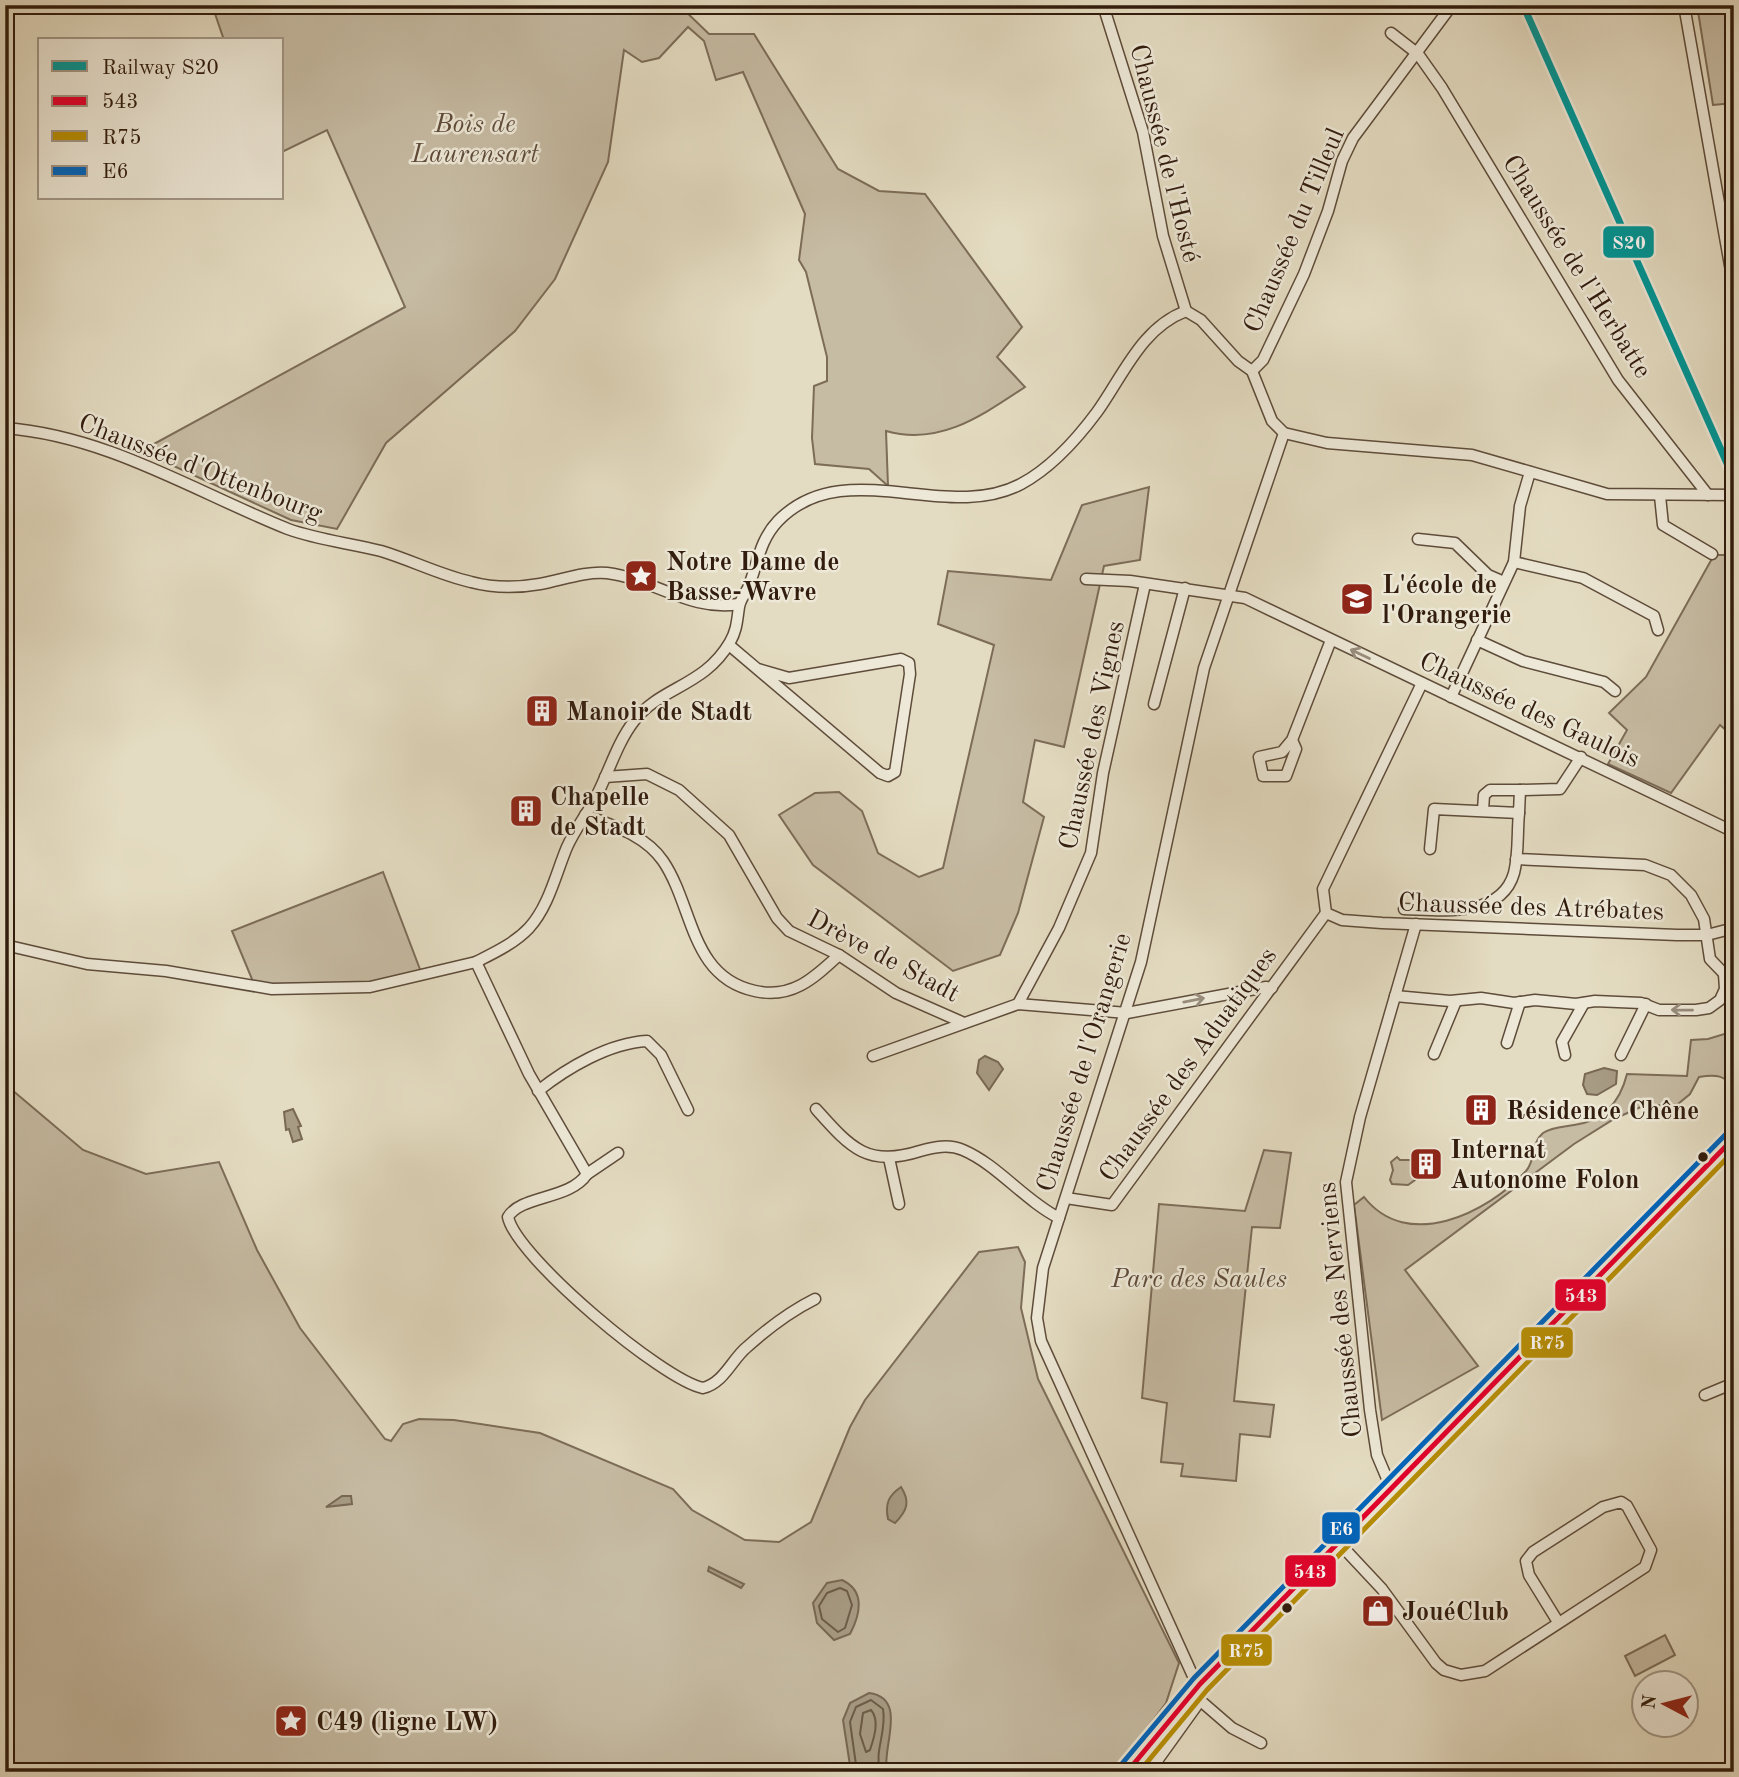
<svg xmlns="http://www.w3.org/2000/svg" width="1739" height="1777" font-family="'Old Standard TT',serif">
  <rect width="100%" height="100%" fill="#e4dcc2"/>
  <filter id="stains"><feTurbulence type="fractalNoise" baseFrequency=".00286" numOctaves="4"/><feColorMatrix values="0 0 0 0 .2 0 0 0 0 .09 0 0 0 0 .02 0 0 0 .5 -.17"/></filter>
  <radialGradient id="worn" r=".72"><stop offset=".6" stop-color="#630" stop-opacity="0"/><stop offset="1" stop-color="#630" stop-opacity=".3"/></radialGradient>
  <!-- green -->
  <g fill="#c6bba3" stroke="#7c6c58" stroke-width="2">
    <path d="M212,5H679L709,34H754L838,169L879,191L925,194L1022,327L997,357L1025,387C981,416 940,446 886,431L888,486L869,469L815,464L812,438L814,386L827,381V357L806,272L799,260L805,214L743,72L716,80L704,41L688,27L659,58L642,62L624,50L608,162L555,279L515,331L386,443L337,529L291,520L141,451L405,307L327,130L282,152V40H224Z"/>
    <polygon points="1697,5 1725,5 1734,17 1734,103 1713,105"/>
    <polygon points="1149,487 1140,560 1104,566 1064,747 1035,740 1023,802 1044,817 1018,913 1000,955 953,971 813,865 779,815 815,793 839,792 862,811 878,853 919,877 943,868 994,645 938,624 948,571 1051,580 1082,505"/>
    <polygon points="1714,555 1734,555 1734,737 1720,725 1671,793 1608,764 1627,730 1609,713 1646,677"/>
    <polygon points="383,872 421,972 372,983 254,984 232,931"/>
    <path d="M1734,1031V1089C1725,1075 1716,1074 1699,1077L1690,1094L1678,1104L1643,1106L1614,1119L1574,1144L1405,1270L1478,1366L1382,1420L1354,1205L1364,1197C1407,1252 1487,1214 1526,1171C1536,1160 1531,1143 1543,1133C1552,1127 1563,1127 1574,1125C1603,1121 1620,1102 1627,1074L1687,1076L1691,1040L1708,1039Z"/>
    <polygon points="5,1084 83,1150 146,1174 219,1162 257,1250 300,1328 385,1439 391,1441 403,1424 419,1419 454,1420 540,1433 673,1489 692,1510 745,1540 779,1542 811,1522 850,1427 865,1400 979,1252 1018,1247 1025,1262 1021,1308 1038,1379 1179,1663 1166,1703 1114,1772 5,1772"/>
    <polygon points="1264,1150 1291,1153 1280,1228 1252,1227 1234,1401 1274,1405 1270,1437 1240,1434 1236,1481 1181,1476 1183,1464 1161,1462 1167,1403 1142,1398 1159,1204 1245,1211"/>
    <polygon points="1397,1157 1400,1160 1410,1160 1417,1168 1413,1172 1415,1180 1408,1185 1392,1184 1390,1180 1393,1170 1391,1162"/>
    <polygon points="1665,1635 1675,1655 1635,1676 1625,1656"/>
  </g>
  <!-- water -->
  <g fill="#a79b84" stroke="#786854" stroke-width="2">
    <polygon points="985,1056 998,1062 1003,1069 989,1090 977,1073 979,1060"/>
    <polygon points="1604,1068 1617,1071 1616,1084 1597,1095 1587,1094 1583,1085 1585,1074"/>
    <polygon points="293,1109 301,1126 298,1127 302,1139 293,1142 289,1129 286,1130 284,1112"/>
    <path d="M901,1487C910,1501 908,1510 895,1523L888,1519C885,1504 888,1496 901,1487Z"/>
    <polygon points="342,1496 351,1496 352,1504 326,1507"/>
    <polygon points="709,1567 744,1584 741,1588 708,1571"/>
    <path d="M842,1580C866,1591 860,1615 850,1634L834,1640L817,1623L813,1603L827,1583Z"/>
    <path d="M869,1693C909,1698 881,1749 887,1772H851L843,1720L850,1703Z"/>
  </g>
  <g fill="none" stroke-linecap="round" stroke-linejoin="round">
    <!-- shore -->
    <g stroke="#6c5c48" stroke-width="2">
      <polygon points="840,1588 847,1591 852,1605 845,1628 838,1632 822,1619 819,1606 827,1593"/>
      <path d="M871,1710C880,1720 874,1738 870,1750L866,1752L860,1734L863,1713Z"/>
      <path d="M857,1772L850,1722L856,1707L871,1700L883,1709C887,1731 874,1751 880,1772"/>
    </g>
    <defs>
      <g id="minor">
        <polyline points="1103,5 1143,132 1163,236 1186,311"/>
        <polyline points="1684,5 1734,288"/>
        <polyline points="1391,33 1418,54 1442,88 1618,380 1708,495"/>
        <polyline points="1252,371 1263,360 1304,274 1328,211 1342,161 1353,138 1452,5"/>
        <path d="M5,428C108,436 195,492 288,529C318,540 350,543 381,551C411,560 440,575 471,582C493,588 517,588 540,584C562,580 585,571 607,573C654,579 690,612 739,604"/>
        <polyline points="1660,496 1663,525 1712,554"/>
        <polyline points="1418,539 1455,543 1488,575 1504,582"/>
        <polyline points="1514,562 1583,578 1654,616 1658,630"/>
        <polyline points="1086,579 1130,581 1245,598 1734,832"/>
        <polyline points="1477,640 1523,661 1604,682 1615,691"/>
        <polyline points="729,645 880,773 888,776 895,772 910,674 909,663 901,659 789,678 758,669"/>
        <polyline points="1451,697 1514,562 1520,506 1530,472"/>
        <polyline points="1154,704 1185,588"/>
        <polyline points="1292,740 1282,752 1259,757 1263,776 1286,776 1296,749 1292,740 1331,640"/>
        <polyline points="605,777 647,774 679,790 729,835 777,918 789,931 839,955 896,993 964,1023"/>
        <polyline points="1520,790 1560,789 1581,757"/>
        <path d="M585,815C614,826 645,835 663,861C694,907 690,977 755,991C792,999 813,979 839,955"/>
        <polyline points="1430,849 1434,809 1519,813 1520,790 1490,790 1484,795 1483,810"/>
        <polyline points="1516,859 1645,865 1671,875 1691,895 1704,919 1710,959 1734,984"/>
        <path d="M1404,909C1439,910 1501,919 1514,873C1519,854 1517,832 1519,813"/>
        <polyline points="1326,913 1342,920 1382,923 1677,935 1707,935 1734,928"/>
        <polyline points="1326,913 1323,889 1422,683"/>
        <path d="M5,945L87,964L166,971L272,989L370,987L476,962C494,953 515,943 529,928C549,906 556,873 567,847C575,829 587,814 596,797C609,772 617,743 634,721C661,686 704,687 730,642C737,630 737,620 739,607C740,600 745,594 748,588C758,564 759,541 778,521C844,453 945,524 1021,484C1051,468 1077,439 1097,412C1123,376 1141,328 1186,311L1201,320L1238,361L1252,371L1272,421L1284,433L1327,443L1472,455L1607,494L1734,495"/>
        <path d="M476,962L529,1074L587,1174C570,1200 521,1195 508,1217C516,1257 664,1381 703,1388C724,1383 732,1359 747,1347C767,1329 791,1311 815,1299"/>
        <polyline points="1395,996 1450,1001 1481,998 1514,1003 1535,1000 1576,1004 1595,1001 1641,1003 1659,1010 1696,1010 1709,1008 1720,1000 1725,989 1724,974"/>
        <polyline points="1018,1004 1059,928 1091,853 1103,773 1145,584"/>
        <polyline points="1507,1043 1520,1002"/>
        <polyline points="1434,1054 1456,1001"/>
        <polyline points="1565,1055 1562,1042 1584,1003"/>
        <polyline points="1621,1055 1646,1004"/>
        <polyline points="873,1056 1018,1004 1127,1013 1266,987 1272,988"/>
        <path d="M538,1091C567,1068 609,1043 647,1041L661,1055L688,1110"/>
        <path d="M816,1109C850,1147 867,1168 920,1151C934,1147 949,1144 963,1150C998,1165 1024,1200 1059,1218"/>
        <polyline points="889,1158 899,1204"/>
        <polyline points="587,1174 618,1153"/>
        <polyline points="1066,1198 1112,1205 1326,913"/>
        <polyline points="1705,1395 1734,1383"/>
        <polyline points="1391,1488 1377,1455 1370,1410 1346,1182 1360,1117 1416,924"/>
        <polyline points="1338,1542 1382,1589 1436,1663 1444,1670 1461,1675 1485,1671 1645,1567 1651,1550 1627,1506 1621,1502 1603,1507 1533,1552 1526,1561 1529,1575 1558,1622"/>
        <polyline points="1200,1684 1192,1674 1041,1341 1037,1318 1043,1268 1141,962 1204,668 1284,433"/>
        <polyline points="1195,1696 1232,1728 1261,1743"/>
        <polyline points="1149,1772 1200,1701"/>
        <polyline points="1608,1772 1618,1772"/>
      </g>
      <polyline id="primary" points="1127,1772 1200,1684 1734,1138"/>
    </defs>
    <!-- minor casing -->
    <use href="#minor" stroke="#5e4c3a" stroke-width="13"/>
    <!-- primary casing -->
    <use href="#primary" stroke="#311c0d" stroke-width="18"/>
    <!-- minor -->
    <use href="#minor" stroke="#ede8d7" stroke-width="10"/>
    <!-- primary -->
    <use href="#primary" stroke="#e4dcc2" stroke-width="16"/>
    <defs>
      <polyline id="bus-1" points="1127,1772 1200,1684 1734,1138"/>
      <polyline id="bus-2" points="1139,1772 1207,1690 1734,1151"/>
      <polyline id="bus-3" points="1120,1766 1194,1678 1728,1132"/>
    </defs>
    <!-- bus-1 casing -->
    <use href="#bus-1" stroke="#ede8d7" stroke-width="10"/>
    <!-- bus-2 casing -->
    <use href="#bus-2" stroke="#ede8d7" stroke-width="10"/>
    <!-- bus-3 casing -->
    <use href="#bus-3" stroke="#ede8d7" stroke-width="10"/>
    <!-- bus-1 -->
    <use href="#bus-1" stroke="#e4002b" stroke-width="5"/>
    <!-- bus-2 -->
    <use href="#bus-2" stroke="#b78e05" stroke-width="5"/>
    <!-- bus-3 -->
    <use href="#bus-3" stroke="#0065bd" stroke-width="5"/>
    <defs>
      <polyline id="rail-1" points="1523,5 1734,479"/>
    </defs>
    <!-- rail-1 casing -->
    <use href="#rail-1" stroke="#ede8d7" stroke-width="12"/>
    <!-- rail-1 -->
    <use href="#rail-1" stroke="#009696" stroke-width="7"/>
  </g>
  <!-- one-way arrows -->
  <defs><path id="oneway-shaft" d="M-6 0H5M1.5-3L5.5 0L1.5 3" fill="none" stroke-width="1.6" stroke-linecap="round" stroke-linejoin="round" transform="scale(1.75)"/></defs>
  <g stroke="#988c7c">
    <use href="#oneway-shaft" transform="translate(1360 654) rotate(-155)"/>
    <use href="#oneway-shaft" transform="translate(1194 1000) rotate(-11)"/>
    <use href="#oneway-shaft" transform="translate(1682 1010) rotate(-179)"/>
  </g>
  <!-- icons -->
  <defs>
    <symbol id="sight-square" viewBox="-11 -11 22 22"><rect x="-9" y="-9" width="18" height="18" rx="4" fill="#8f2418" stroke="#ede8d7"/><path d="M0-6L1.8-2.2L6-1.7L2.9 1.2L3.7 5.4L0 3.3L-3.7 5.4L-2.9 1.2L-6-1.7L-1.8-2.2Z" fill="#fff"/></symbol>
    <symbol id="school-square" viewBox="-11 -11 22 22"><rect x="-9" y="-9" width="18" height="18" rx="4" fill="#8f2418" stroke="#ede8d7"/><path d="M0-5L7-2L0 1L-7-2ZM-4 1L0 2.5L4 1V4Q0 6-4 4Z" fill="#fff"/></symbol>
    <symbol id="building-square" viewBox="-11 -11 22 22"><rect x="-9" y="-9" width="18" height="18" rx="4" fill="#8f2418" stroke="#ede8d7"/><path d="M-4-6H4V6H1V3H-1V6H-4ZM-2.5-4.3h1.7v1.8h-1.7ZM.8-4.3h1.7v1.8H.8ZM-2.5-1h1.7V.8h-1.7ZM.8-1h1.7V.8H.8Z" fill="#fff"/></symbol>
    <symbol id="shop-square" viewBox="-11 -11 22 22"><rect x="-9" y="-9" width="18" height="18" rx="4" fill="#8f2418" stroke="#ede8d7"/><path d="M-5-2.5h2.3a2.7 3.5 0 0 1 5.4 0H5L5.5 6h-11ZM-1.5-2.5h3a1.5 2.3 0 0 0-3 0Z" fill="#fff"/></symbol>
  </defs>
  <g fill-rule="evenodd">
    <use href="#sight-square" x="622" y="557" width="38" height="38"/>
    <use href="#school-square" x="1338" y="580" width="38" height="38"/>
    <use href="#building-square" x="523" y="692" width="38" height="38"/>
    <use href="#building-square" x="507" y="792" width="38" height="38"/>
    <use href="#building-square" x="1462" y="1091" width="38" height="38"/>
    <use href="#building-square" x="1407" y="1145" width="38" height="38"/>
    <use href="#shop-square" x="1359" y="1592" width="38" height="38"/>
    <use href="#sight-square" x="272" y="1702" width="38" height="38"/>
  </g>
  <!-- markers -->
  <g fill="#311c0d" stroke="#ede8d7" stroke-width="2.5">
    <circle cx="1703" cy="1157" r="6"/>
    <circle cx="1287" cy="1608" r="6"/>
  </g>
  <g text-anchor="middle" stroke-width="5" stroke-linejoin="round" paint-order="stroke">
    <!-- park labels -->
    <g font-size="26" font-style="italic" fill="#5e4c3a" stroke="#ede8d7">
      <text x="475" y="132">Bois de<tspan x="475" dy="30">Laurensart</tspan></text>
      <text x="1199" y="1287">Parc des Saules</text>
    </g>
    <!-- street labels -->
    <g font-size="26" fill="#311c0d" stroke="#ede8d7">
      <text transform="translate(1166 153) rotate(76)" y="9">Chaussée de l'Hosté</text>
      <text transform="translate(1293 230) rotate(-67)" y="9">Chaussée du Tilleul</text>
      <text transform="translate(1578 266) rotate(58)" y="9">Chaussée de l'Herbatte</text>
      <text transform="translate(201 467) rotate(21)" y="9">Chaussée d'Ottenbourg</text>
      <text transform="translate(1530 709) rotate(25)" y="9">Chaussée des Gaulois</text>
      <text transform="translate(1091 735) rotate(-78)" y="9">Chaussée des Vignes</text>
      <text transform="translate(1531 906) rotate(2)" y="9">Chaussée des Atrébates</text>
      <text transform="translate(884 955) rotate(28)" y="9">Drève de Stadt</text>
      <text transform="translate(1083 1062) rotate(-73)" y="9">Chaussée de l'Orangerie</text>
      <text transform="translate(1187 1064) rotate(-54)" y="9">Chaussée des Aduatiques</text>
      <text transform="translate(1339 1310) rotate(-96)" y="9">Chaussée des Nerviens</text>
    </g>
    <!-- poi labels -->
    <g font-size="26" font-weight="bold" fill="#311c0d" stroke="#ede8d7" text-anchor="start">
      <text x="666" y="570">Notre Dame de<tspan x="666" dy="30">Basse-Wavre</tspan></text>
      <text x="1382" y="593">L'école de<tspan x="1382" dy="30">l'Orangerie</tspan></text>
      <text x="566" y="720">Manoir de Stadt</text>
      <text x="550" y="805">Chapelle<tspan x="550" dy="30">de Stadt</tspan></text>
      <text x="1506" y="1119">Résidence Chêne</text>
      <text x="1450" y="1158">Internat<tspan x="1450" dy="30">Autonome Folon</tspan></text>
      <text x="1402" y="1620">JouéClub</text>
      <text x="316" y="1730">C49 (ligne LW)</text>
    </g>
  </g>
  <g stroke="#ede8d7" stroke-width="2.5">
    <rect x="1602" y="225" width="53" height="34" rx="7" fill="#009696"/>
    <rect x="1554" y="1278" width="53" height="34" rx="7" fill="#e4002b"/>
    <rect x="1520" y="1326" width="54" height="33" rx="7" fill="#b78e05"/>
    <rect x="1321" y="1511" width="40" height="34" rx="7" fill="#0065bd"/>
    <rect x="1284" y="1554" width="53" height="34" rx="7" fill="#e4002b"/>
    <rect x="1220" y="1633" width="53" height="34" rx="7" fill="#b78e05"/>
  </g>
  <g font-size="19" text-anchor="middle" font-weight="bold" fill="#fff">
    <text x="1629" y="249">S20</text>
    <text x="1581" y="1302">543</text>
    <text x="1547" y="1349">R75</text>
    <text x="1341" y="1535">E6</text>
    <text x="1310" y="1578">543</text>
    <text x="1246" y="1657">R75</text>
  </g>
  <!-- margin -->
  <rect width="1739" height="1777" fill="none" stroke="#e4dcc2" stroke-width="28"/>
  <rect x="7" y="7" width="1725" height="1763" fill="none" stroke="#311c0d" stroke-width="3.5"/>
  <rect x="14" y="14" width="1711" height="1749" fill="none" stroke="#311c0d" stroke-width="2"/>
  <!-- legend -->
  <rect x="38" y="38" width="245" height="161" fill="#ede8d7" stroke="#a29686" stroke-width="2"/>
  <rect x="52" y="61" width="35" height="10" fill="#009696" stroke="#a29686" stroke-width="2"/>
  <text x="102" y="74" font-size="21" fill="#311c0d">Railway S20</text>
  <rect x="52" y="96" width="35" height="10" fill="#e4002b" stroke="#a29686" stroke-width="2"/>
  <text x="102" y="108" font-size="21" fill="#311c0d">543</text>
  <rect x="52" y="131" width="35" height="10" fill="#b78e05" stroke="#a29686" stroke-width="2"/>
  <text x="102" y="144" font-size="21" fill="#311c0d">R75</text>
  <rect x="52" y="166" width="35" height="10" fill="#0065bd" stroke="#a29686" stroke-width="2"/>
  <text x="102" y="178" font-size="21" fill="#311c0d">E6</text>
  <!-- north arrow -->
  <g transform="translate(1665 1704) rotate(277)"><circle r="33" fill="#ede8d7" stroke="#a29686" stroke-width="2"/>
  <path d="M0-5L12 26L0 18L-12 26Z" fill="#8f2418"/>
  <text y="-10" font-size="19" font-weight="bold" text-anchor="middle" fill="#311c0d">N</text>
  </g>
  <rect width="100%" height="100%" filter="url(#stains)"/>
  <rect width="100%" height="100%" fill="url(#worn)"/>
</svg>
